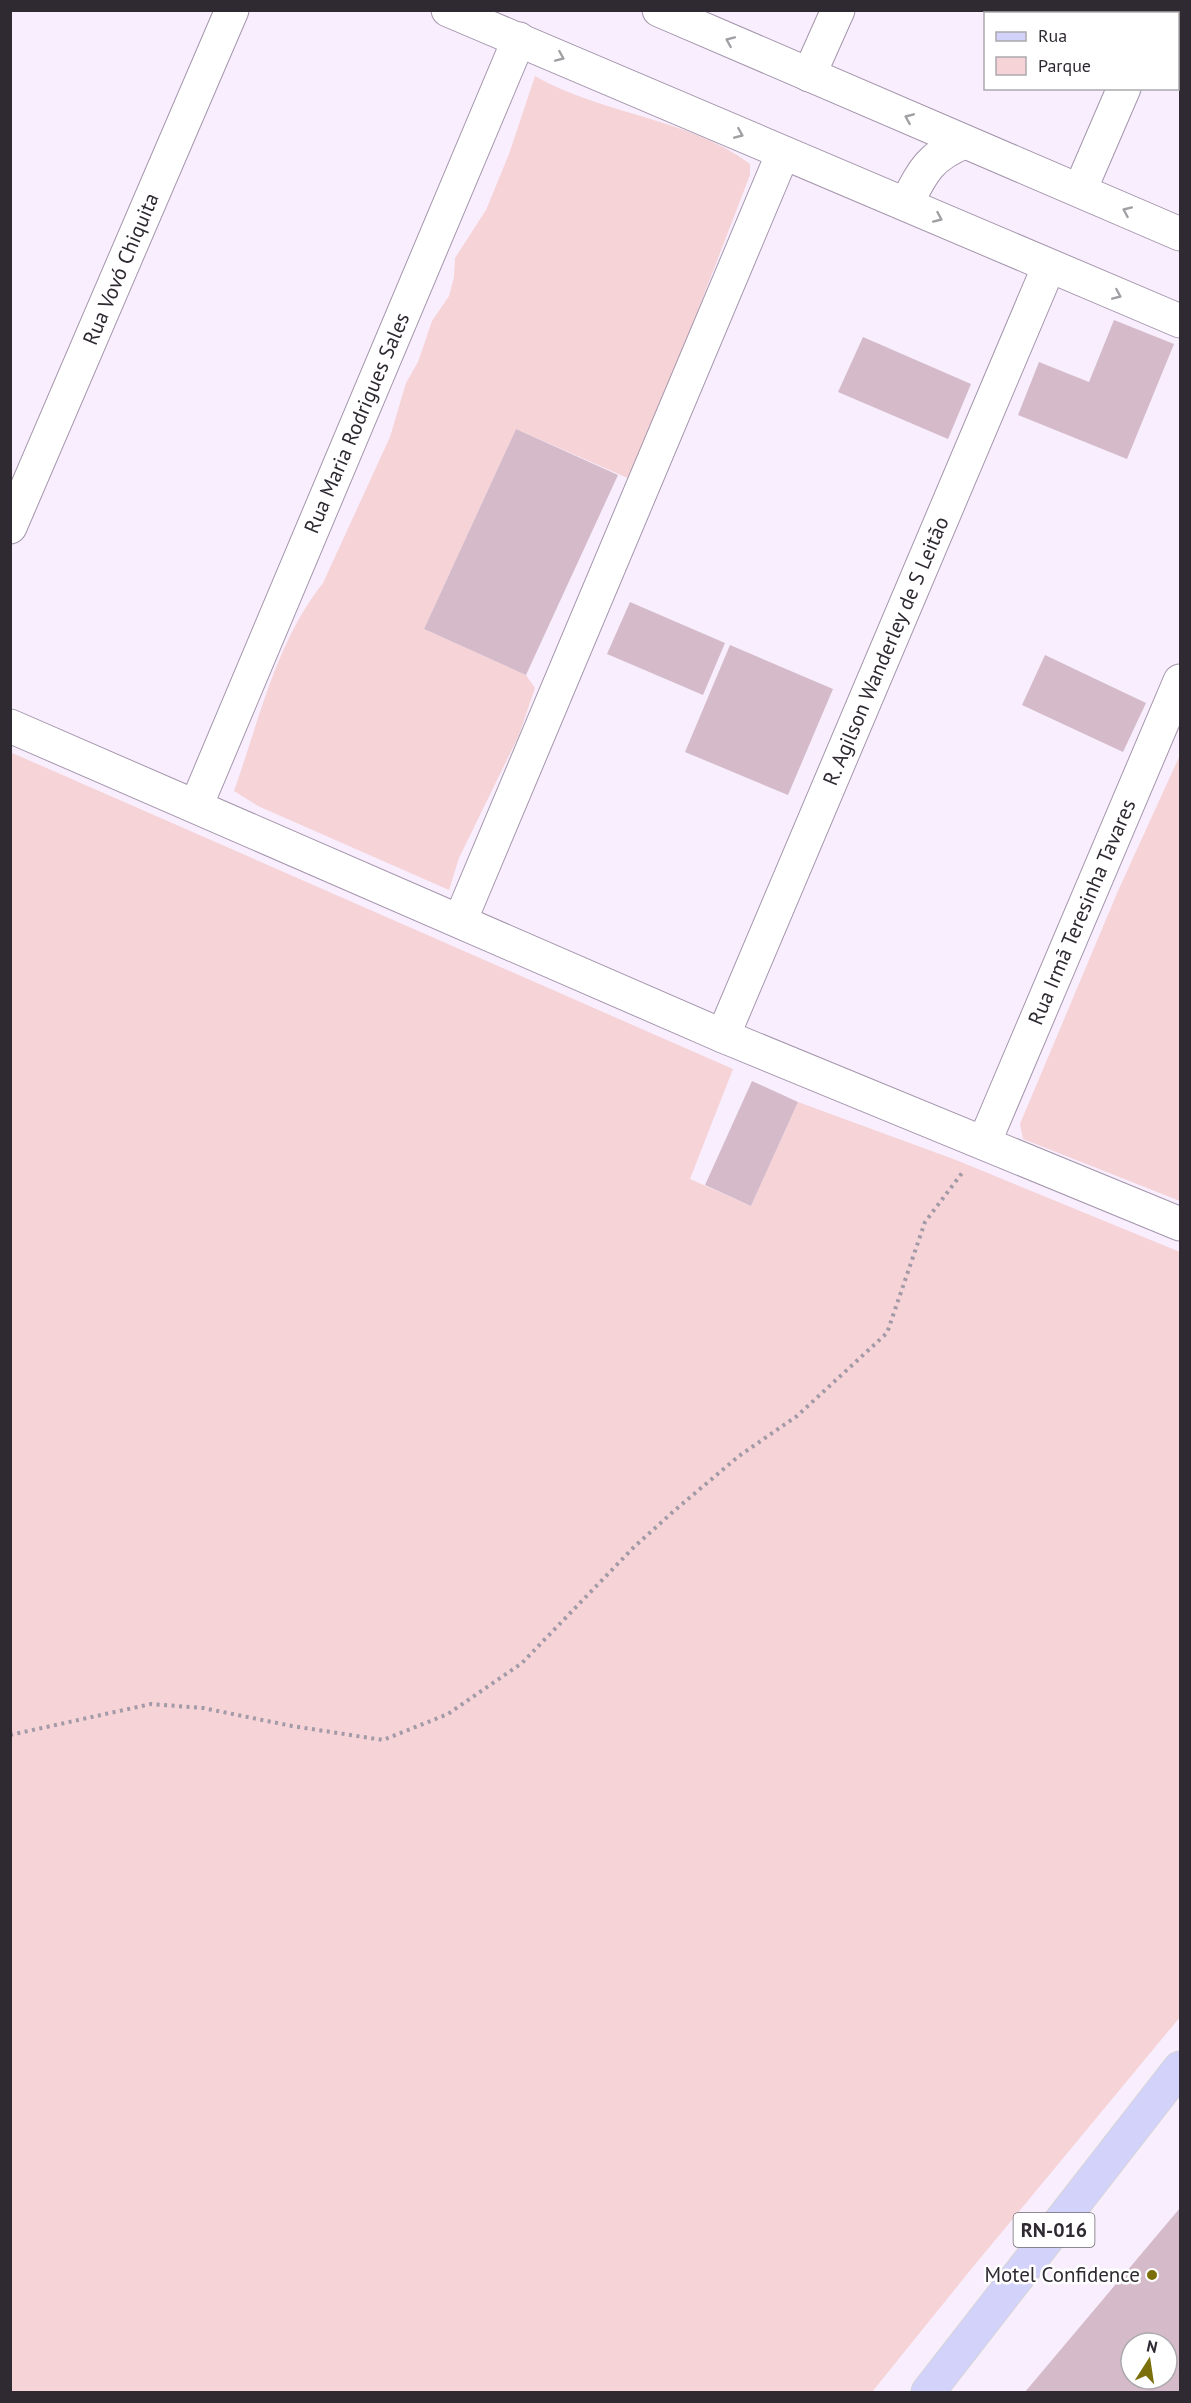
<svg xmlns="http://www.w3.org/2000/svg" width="1191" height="2403" font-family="'PT Sans',sans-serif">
  <rect width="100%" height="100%" fill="#f8eefd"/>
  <!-- green -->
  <g fill="#f6d3d6">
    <path d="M535,76C600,114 689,118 750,164V175L637,469L630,479L516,429L424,629L526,675L535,688L519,735L459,858L449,890L258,806L234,791C259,721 276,642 323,583L390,437L406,383L418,362L432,321L449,296L454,277L455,258L486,210L509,154Z"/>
    <polygon points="10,752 733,1069 690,1179 751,1206 798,1102 956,1160 1180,1252 1180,2017 968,2273 872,2392 11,2392"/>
    <polygon points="1180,755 1180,1201 1023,1139 1020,1124 1118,891"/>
  </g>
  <!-- building -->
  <g fill="#d5bbc9" fill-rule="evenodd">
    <polygon points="1114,320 1174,344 1127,459 1018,415 1039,362 1089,382"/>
    <polygon points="863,337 971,384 948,439 838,392"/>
    <polygon points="516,429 618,475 526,675 424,629"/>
    <polygon points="630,602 725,643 703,695 607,654"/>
    <polygon points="730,645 833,689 788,795 685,752"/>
    <polygon points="1045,655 1146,703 1123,752 1022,705"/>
    <polygon points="752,1081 798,1102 751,1206 705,1185"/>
    <path d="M1180,2208V2392H1025ZM1131,2343H1167V2379H1131Z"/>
  </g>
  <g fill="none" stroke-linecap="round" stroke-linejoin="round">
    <defs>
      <g id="minor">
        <polyline points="448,10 1180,321"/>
        <polyline points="659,10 1180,234"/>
        <polyline points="1157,14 1158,10"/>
        <polyline points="809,75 838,10"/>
        <polyline points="1080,190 1124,88"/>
        <path d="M906,204C923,171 929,157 964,142"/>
        <polyline points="10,527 232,10"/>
        <polyline points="10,726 723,1036 1180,1224"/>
        <polyline points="196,806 519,39"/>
        <polyline points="460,921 783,153"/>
        <polyline points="723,1036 1049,266"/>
        <polyline points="984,1143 1180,681"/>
      </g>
      <polyline id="major" points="928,2392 1180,2068"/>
    </defs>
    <!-- minor casing -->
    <use href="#minor" stroke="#a496ac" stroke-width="35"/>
    <!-- major casing -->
    <use href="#major" stroke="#d5d4d6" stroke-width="35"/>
    <!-- path -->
    <polyline stroke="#a39aa7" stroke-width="4" stroke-dasharray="3 4.5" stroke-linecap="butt" points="10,1735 151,1704 203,1708 292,1726 383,1740 448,1714 522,1663 634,1547 675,1510 739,1456 797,1416 887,1333 925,1222 962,1173"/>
    <!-- minor -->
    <use href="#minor" stroke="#fff" stroke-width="33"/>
    <!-- major -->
    <use href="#major" stroke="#d2d2fa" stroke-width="33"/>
  </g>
  <!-- one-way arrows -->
  <defs><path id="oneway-chevron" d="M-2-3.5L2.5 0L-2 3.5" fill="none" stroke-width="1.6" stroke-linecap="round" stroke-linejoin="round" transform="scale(1.5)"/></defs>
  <g stroke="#a19fa3">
    <use href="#oneway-chevron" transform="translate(730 41) rotate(-157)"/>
    <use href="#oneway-chevron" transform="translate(560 57) rotate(23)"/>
    <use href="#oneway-chevron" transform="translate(909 118) rotate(-157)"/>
    <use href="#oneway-chevron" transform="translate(739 134) rotate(23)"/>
    <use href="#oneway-chevron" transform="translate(1127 211) rotate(-156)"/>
    <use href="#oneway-chevron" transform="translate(938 218) rotate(24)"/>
    <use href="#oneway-chevron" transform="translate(1117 295) rotate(23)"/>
  </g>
  <!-- markers -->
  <circle fill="#7b6f0c" stroke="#fff" stroke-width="2" cx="1152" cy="2275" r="6"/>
  <g text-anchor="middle" stroke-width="5" stroke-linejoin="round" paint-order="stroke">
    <!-- shield labels -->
    <rect fill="#fff" stroke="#6d6970" stroke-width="1.5" x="1013.5" y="2213" width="81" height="34" rx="4.5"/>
    <g font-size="20" font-weight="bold" fill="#2f2932">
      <text x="1054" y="2237">RN-016</text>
    </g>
    <!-- street labels -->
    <g font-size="21" fill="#2f2932" stroke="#fff">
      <text transform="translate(121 269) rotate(-67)" y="7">Rua Vovó Chiquita</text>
      <text transform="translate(357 423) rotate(-67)" y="7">Rua Maria Rodrigues Sales</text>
      <text transform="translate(886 651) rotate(-67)" y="7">R. Agilson Wanderley de S Leitão</text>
      <text transform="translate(1082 912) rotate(-67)" y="7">Rua Irmã Teresinha Tavares</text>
    </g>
    <!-- poi labels -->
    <g font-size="21" fill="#2f2932" stroke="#fff" text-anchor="end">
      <text x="1140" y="2282">Motel Confidence</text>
    </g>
  </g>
  <!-- border -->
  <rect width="1191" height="2403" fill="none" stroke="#2f2932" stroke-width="24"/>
  <!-- legend -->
  <rect x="984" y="12" width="195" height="78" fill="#ffffff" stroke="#aca9ad" stroke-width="1.5"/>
  <rect x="996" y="32" width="30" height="9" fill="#d2d2fa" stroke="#aca9ad" stroke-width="1.5"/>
  <text x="1038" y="42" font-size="18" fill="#2f2932">Rua</text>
  <rect x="996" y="57" width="30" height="18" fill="#f6d3d6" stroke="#aca9ad" stroke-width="1.5"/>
  <text x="1038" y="72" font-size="18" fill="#2f2932">Parque</text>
  <!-- north arrow -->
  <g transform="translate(1149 2361) rotate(12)"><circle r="28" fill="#ffffff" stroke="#aca9ad" stroke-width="1.5"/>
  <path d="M0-4.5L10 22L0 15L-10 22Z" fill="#7b6f0c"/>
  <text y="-9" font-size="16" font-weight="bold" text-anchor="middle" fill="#2f2932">N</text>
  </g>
</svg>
